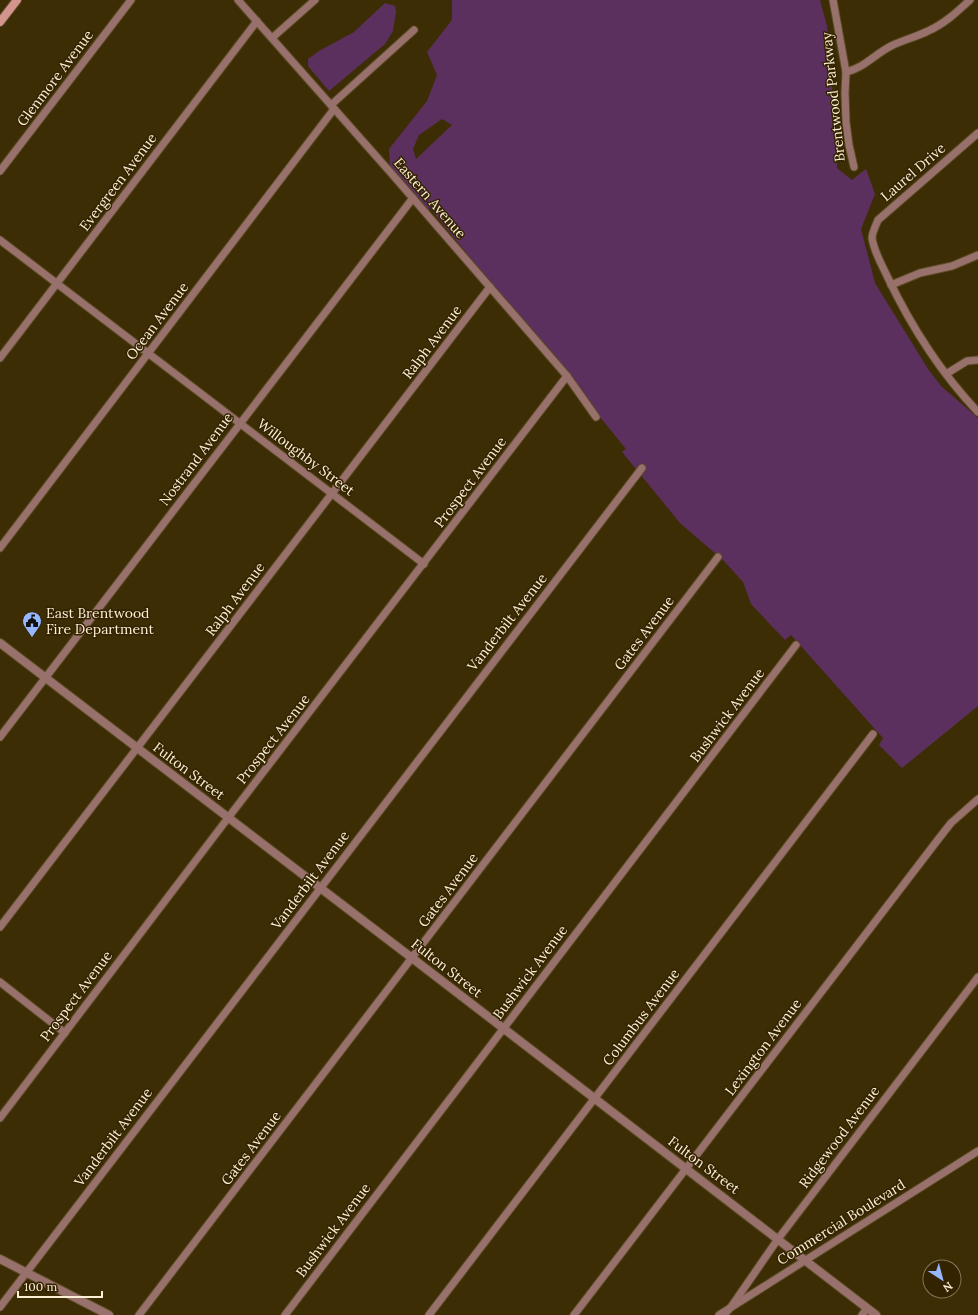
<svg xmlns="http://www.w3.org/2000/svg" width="978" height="1315" font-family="Lora,serif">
  <rect width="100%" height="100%" fill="#3d2d05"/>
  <!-- green -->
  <g fill="#5c305e" fill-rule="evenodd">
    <path d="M452,0H820L827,26L834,111L837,168L852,180L866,169L875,194L861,229L875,283L928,369L941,386L978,418V706L902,768L879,745L883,738L791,635L785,640L751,604L743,582L724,561L680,523L622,452L626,449L429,207V212L390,168L389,149L427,101L437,75L427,52L452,20ZM442,119L452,125L416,159L413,149L419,135Z"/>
    <polygon points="385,3 395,6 396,11 393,31 385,44 329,91 308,66 308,59 319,51 354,32"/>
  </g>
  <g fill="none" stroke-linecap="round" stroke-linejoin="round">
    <defs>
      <g id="minor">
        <polyline points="238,0 391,173 567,376 596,417"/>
        <polyline points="833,0 846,72 845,93 846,122 849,145 854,167"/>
        <polyline points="272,38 315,0"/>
        <path d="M846,72C864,68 875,54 891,46C903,40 916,37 928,31C944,24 957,12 970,0"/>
        <polyline points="331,105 414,30"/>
        <path d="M978,133L878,220C876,225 872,233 872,238C874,252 882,265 888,278C911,326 941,373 978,412"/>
        <polyline points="0,171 131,0"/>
        <polyline points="0,240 424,564"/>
        <polyline points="891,285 920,273 952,266 978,255"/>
        <polyline points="0,358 257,21"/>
        <polyline points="946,374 967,361 978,360"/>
        <polyline points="0,548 334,109"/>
        <polyline points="0,737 413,198"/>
        <polyline points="0,927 490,287"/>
        <polyline points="0,982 65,1033"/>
        <polyline points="0,1118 228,818 567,376"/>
        <polyline points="0,1307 642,468"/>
        <polyline points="139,1315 718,557"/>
        <polyline points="285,1315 796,645"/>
        <polyline points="429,1315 873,734"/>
        <polyline points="574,1315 940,837 951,823 978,799"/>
        <polyline points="719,1315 978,1151"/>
        <polyline points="724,1315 731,1307 778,1239 978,977"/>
        <polyline points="862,1315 867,1308"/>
      </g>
      <g id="tertiary">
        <polyline points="0,643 412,958 876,1315"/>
        <polyline points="0,1259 109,1315"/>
      </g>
      <polyline id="secondary" points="0,22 17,0"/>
    </defs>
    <!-- minor casing -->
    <use href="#minor" stroke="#5c4c26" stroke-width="9"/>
    <!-- tertiary casing -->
    <use href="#tertiary" stroke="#5c4c26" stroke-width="10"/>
    <!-- secondary casing -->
    <use href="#secondary" stroke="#5c4c26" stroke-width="10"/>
    <!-- minor -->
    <use href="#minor" stroke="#98716c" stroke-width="7"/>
    <!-- tertiary -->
    <use href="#tertiary" stroke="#98716c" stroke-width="8"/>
    <!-- secondary -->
    <use href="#secondary" stroke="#d3948e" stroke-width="8"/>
  </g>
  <!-- icons -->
  <defs>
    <symbol id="civic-pin" viewBox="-11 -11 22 30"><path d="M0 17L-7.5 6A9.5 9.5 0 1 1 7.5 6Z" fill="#96b6fd" stroke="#332300"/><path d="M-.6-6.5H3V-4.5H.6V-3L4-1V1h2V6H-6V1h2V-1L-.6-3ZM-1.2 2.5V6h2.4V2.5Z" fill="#111"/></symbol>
  </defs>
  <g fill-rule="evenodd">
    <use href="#civic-pin" x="21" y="610" width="22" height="30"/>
  </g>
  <g text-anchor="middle" stroke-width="3" stroke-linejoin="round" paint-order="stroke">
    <!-- street labels -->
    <g font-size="14" fill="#fcefd5" stroke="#332300">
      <text transform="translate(55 78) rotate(-53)" y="5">Glenmore Avenue</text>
      <text transform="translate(833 97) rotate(-96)" y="5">Brentwood Parkway</text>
      <text transform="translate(913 172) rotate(-41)" y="5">Laurel Drive</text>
      <text transform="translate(118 182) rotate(-53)" y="5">Evergreen Avenue</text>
      <text transform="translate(430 198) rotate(49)" y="5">Eastern Avenue</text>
      <text transform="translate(157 321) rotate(-53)" y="5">Ocean Avenue</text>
      <text transform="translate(432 342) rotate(-53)" y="5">Ralph Avenue</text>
      <text transform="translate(306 457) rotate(37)" y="5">Willoughby Street</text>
      <text transform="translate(196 459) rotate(-53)" y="5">Nostrand Avenue</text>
      <text transform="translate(470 482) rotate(-53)" y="5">Prospect Avenue</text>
      <text transform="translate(235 599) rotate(-53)" y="5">Ralph Avenue</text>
      <text transform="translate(507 622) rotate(-52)" y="5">Vanderbilt Avenue</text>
      <text transform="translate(644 633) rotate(-53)" y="5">Gates Avenue</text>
      <text transform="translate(727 715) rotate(-53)" y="5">Bushwick Avenue</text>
      <text transform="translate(273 739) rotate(-52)" y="5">Prospect Avenue</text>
      <text transform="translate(189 771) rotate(37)" y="5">Fulton Street</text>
      <text transform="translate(310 880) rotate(-53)" y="5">Vanderbilt Avenue</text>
      <text transform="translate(448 890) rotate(-53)" y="5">Gates Avenue</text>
      <text transform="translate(447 968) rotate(38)" y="5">Fulton Street</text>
      <text transform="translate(530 972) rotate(-53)" y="5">Bushwick Avenue</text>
      <text transform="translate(76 996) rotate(-53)" y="5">Prospect Avenue</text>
      <text transform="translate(641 1017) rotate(-53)" y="5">Columbus Avenue</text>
      <text transform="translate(763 1047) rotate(-53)" y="5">Lexington Avenue</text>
      <text transform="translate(113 1137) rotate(-53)" y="5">Vanderbilt Avenue</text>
      <text transform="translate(839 1137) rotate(-53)" y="5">Ridgewood Avenue</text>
      <text transform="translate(251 1148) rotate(-53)" y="5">Gates Avenue</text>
      <text transform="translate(704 1165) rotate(37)" y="5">Fulton Street</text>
      <text transform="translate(841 1222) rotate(-32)" y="5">Commercial Boulevard</text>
      <text transform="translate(333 1230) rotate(-53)" y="5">Bushwick Avenue</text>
    </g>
    <!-- poi labels -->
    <g font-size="14" fill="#fcefd5" stroke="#332300" text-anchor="start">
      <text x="46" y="618">East Brentwood<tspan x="46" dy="16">Fire Department</tspan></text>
    </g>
  </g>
  <!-- north arrow -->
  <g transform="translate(942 1279) rotate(144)"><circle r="19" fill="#332300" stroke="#837555"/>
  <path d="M0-3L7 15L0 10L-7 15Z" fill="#96b6fd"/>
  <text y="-6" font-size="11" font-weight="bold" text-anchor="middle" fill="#fcefd5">N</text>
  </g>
  <!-- scale -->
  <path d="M18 1291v6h84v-6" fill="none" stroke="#fcefd5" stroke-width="2"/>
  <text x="24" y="1291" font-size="12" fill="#fcefd5" stroke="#332300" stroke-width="3" paint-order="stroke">100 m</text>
</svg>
